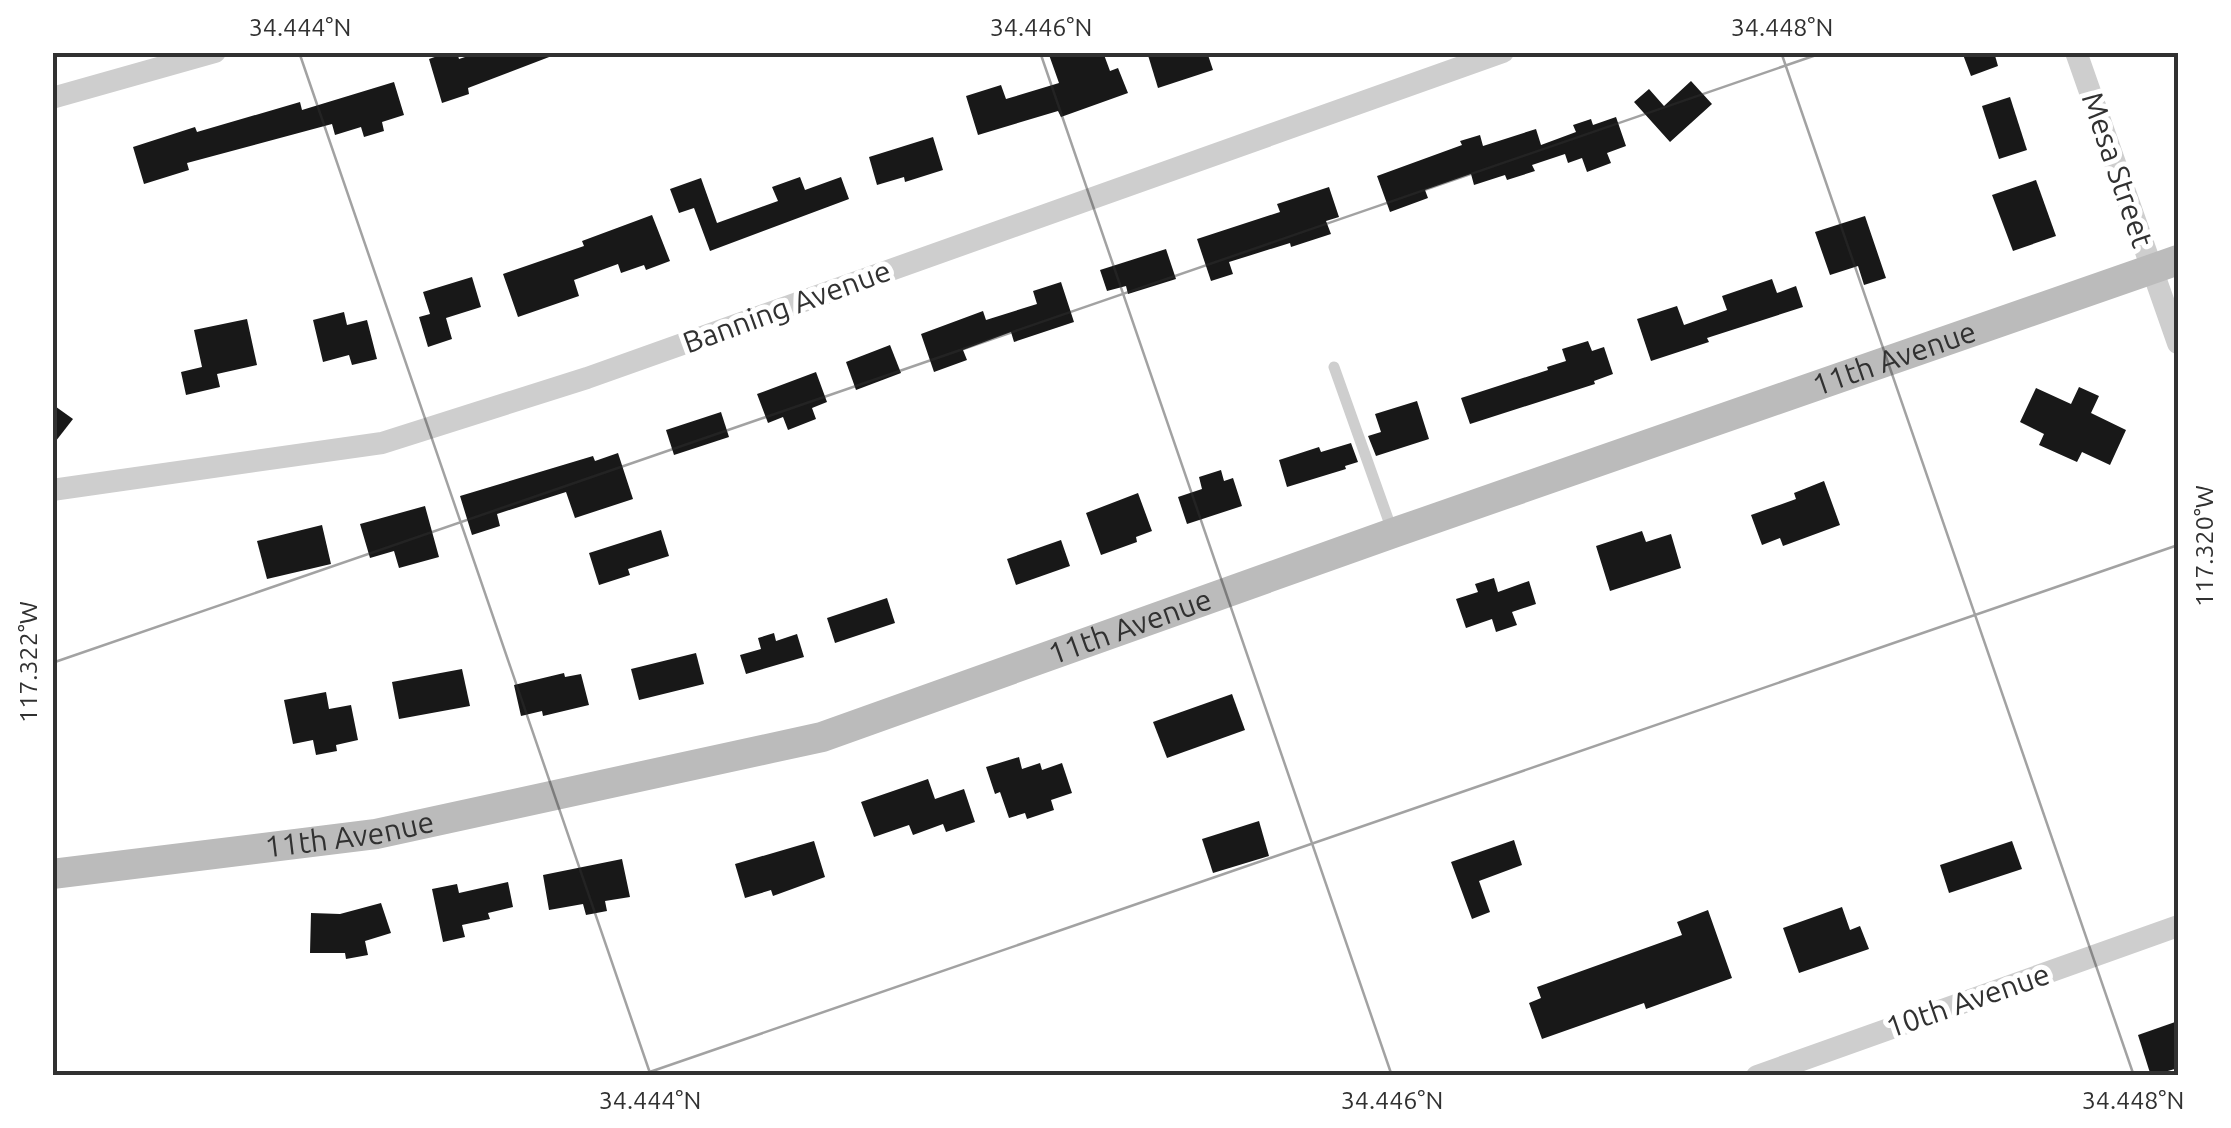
<svg xmlns="http://www.w3.org/2000/svg" width="2231" height="1128" font-family="Ubuntu,sans-serif">
  <rect width="100%" height="100%" fill="#fff"/>
  <!-- building -->
  <g fill="#181818">
    <polygon points="449,52 457,52 459,59 480,52 557,54 468,88 469,94 442,103 429,59"/>
    <polygon points="1048,52 1103,52 1110,71 1118,68 1128,93 1061,117 1058,111 978,135 966,96 1001,85 1006,99 1059,83"/>
    <polygon points="1147,52 1207,52 1213,70 1158,88"/>
    <polygon points="1962,52 1994,52 1998,66 1971,76"/>
    <polygon points="1691,81 1712,104 1670,142 1634,102 1649,89 1664,106"/>
    <polygon points="394,82 404,115 382,122 384,131 364,137 361,127 335,135 332,124 187,163 189,170 144,184 133,147 195,127 197,132 300,102 302,110"/>
    <polygon points="2010,97 2027,150 1999,159 1982,106"/>
    <polygon points="1616,117 1626,146 1607,153 1611,163 1587,172 1582,158 1568,163 1565,154 1532,165 1535,171 1507,180 1505,175 1474,185 1471,174 1425,190 1428,198 1390,212 1377,176 1462,145 1460,141 1480,135 1483,146 1536,129 1541,145 1576,132 1573,125 1591,119 1593,125"/>
    <polygon points="933,137 943,170 905,182 904,177 877,185 869,157"/>
    <polygon points="800,177 805,190 841,177 849,199 710,251 694,208 679,213 670,189 701,178 717,223 778,201 772,187"/>
    <polygon points="2036,180 2056,236 2013,251 1992,195"/>
    <polygon points="1329,187 1339,217 1326,221 1331,234 1291,247 1290,243 1229,262 1233,274 1211,281 1197,239 1280,212 1277,204"/>
    <polygon points="652,215 670,261 646,270 644,265 621,273 618,264 574,280 579,296 518,317 503,274 584,246 582,241"/>
    <polygon points="1865,216 1886,278 1864,285 1858,266 1830,275 1815,232"/>
    <polygon points="1166,249 1176,279 1128,294 1126,286 1107,291 1100,270"/>
    <polygon points="472,277 481,307 446,318 452,339 428,347 419,317 430,314 423,292"/>
    <polygon points="1772,279 1777,293 1796,286 1803,307 1707,338 1709,342 1651,361 1637,319 1677,306 1684,325 1727,310 1722,296"/>
    <polygon points="1061,282 1074,322 1014,342 1011,332 963,350 967,360 934,372 921,334 983,311 986,320 1037,304 1033,291"/>
    <polygon points="344,312 347,325 367,320 377,359 352,365 349,355 323,362 313,320"/>
    <polygon points="247,319 257,365 217,374 220,387 186,395 181,372 202,367 194,330"/>
    <polygon points="1588,341 1592,351 1604,347 1613,374 1594,381 1595,384 1470,424 1461,398 1548,370 1547,367 1566,361 1562,349"/>
    <polygon points="890,345 901,373 856,390 846,362"/>
    <polygon points="816,372 827,402 812,408 816,419 788,430 783,417 768,423 757,394"/>
    <polygon points="2079,387 2099,396 2091,413 2126,430 2110,465 2082,452 2077,462 2039,445 2044,434 2020,422 2036,388 2071,404"/>
    <polygon points="1417,401 1429,439 1376,456 1368,436 1381,432 1375,414"/>
    <polygon points="52,404 73,419 52,446"/>
    <polygon points="721,412 729,437 674,455 666,430"/>
    <polygon points="1351,443 1358,462 1345,466 1346,469 1287,487 1279,460 1319,447 1321,452"/>
    <polygon points="618,453 633,499 575,518 566,492 497,514 500,526 472,535 460,496 593,456 595,461"/>
    <polygon points="1221,470 1224,481 1233,478 1242,506 1187,524 1178,497 1202,489 1199,477"/>
    <polygon points="1824,481 1840,525 1783,546 1780,538 1762,545 1751,515 1796,499 1794,493"/>
    <polygon points="1138,493 1152,531 1136,537 1137,542 1101,555 1086,513"/>
    <polygon points="425,506 439,557 399,568 394,551 370,558 360,524"/>
    <polygon points="322,525 331,564 267,579 257,541"/>
    <polygon points="661,530 669,556 628,569 630,575 599,585 589,553"/>
    <polygon points="1642,531 1646,542 1671,534 1681,568 1610,591 1596,546"/>
    <polygon points="1061,540 1070,566 1016,585 1007,559"/>
    <polygon points="1494,578 1498,592 1529,581 1536,604 1512,612 1517,625 1496,632 1492,619 1466,628 1456,599 1478,592 1475,584"/>
    <polygon points="887,598 895,623 835,643 827,618"/>
    <polygon points="774,633 776,641 797,634 804,657 746,674 740,655 761,649 758,638"/>
    <polygon points="696,653 704,684 639,700 631,669"/>
    <polygon points="462,669 470,706 399,719 392,682"/>
    <polygon points="564,673 565,677 581,674 589,705 543,716 542,711 521,716 514,685"/>
    <polygon points="326,692 329,709 351,705 358,740 336,745 337,751 316,755 313,740 293,744 284,700"/>
    <polygon points="1232,694 1245,730 1167,758 1153,722"/>
    <polygon points="1019,757 1022,769 1040,763 1042,770 1062,763 1072,793 1051,800 1054,810 1027,819 1025,813 1009,818 1000,792 995,794 986,767"/>
    <polygon points="928,779 935,799 964,789 975,822 946,832 943,824 913,835 909,825 874,837 861,802"/>
    <polygon points="1259,821 1269,856 1213,873 1202,839"/>
    <polygon points="1514,840 1522,865 1479,881 1490,912 1472,919 1451,862"/>
    <polygon points="814,841 825,877 773,896 771,890 745,898 735,864"/>
    <polygon points="2012,841 2022,869 1949,893 1940,865"/>
    <polygon points="622,859 630,897 605,901 607,911 586,915 583,904 549,910 543,875"/>
    <polygon points="508,882 513,907 488,913 490,919 462,925 465,937 443,942 432,889 457,884 459,893"/>
    <polygon points="381,903 391,933 365,941 368,955 346,959 345,953 310,953 311,913 340,914"/>
    <polygon points="1842,907 1850,930 1860,926 1869,949 1799,973 1783,928"/>
    <polygon points="1708,910 1732,978 1646,1009 1644,1003 1542,1039 1529,1003 1541,998 1537,987 1682,935 1677,922"/>
    <polygon points="2178,1021 2178,1068 2151,1076 2138,1035"/>
  </g>
  <g fill="none" stroke-linecap="round" stroke-linejoin="round">
    <!-- service -->
    <polyline stroke="#cecece" stroke-width="11" points="1334,367 1393,533"/>
    <!-- minor -->
    <g stroke="#cecece" stroke-width="22">
      <polyline points="2076,52 2178,343"/>
      <polyline points="52,98 215,52"/>
      <polyline points="52,490 382,443 587,378 1503,52"/>
      <polyline points="1757,1076 2178,926"/>
    </g>
    <!-- secondary -->
    <path stroke="#bbb" stroke-width="30" id="s1" d="M52,874L376,834L822,737L1393,533L2178,260"/>
  </g>
  <!-- ticks -->
  <path fill="none" stroke="#313131" stroke-width="2.5" stroke-opacity="0.45" d="M299,52L651,1076M1040,52L1392,1076M1781,52L2134,1076M52,663L1825,52M638,1076L2178,545"/>
  <g text-anchor="middle" stroke-width="10" stroke-linejoin="round" paint-order="stroke">
    <!-- street labels -->
    <g font-size="30" fill="#313131" stroke="#fff">
      <text transform="translate(2117 170) rotate(71)" y="10">Mesa Street</text>
      <text transform="translate(787 307) rotate(-20)" y="10">Banning Avenue</text>
      <text dy="10" stroke="none"><textPath href="#s1" startOffset="1920">11th Avenue</textPath></text>
      <text dy="10" stroke="none"><textPath href="#s1" startOffset="1110">11th Avenue</textPath></text>
      <text dy="10" stroke="none"><textPath href="#s1" startOffset="300">11th Avenue</textPath></text>
      <text transform="translate(1968 1001) rotate(-19)" y="10">10th Avenue</text>
    </g>
  </g>
  <!-- border -->
  <rect width="2231" height="1128" fill="none" stroke="#ffffff" stroke-width="110"/>
  <rect x="55" y="55" width="2121" height="1018" fill="none" stroke="#313131" stroke-width="4"/>
  <g font-size="25" text-anchor="middle" fill="#313131">
    <text x="300" y="36">34.444°N</text>
    <text x="1041" y="36">34.446°N</text>
    <text x="1782" y="36">34.448°N</text>
    <text transform="translate(2204 546) rotate(-90)" y="9">117.320°W</text>
    <text transform="translate(28 662) rotate(-90)" y="9">117.322°W</text>
    <text x="650" y="1109">34.444°N</text>
    <text x="1392" y="1109">34.446°N</text>
    <text x="2133" y="1109">34.448°N</text>
  </g>
</svg>
